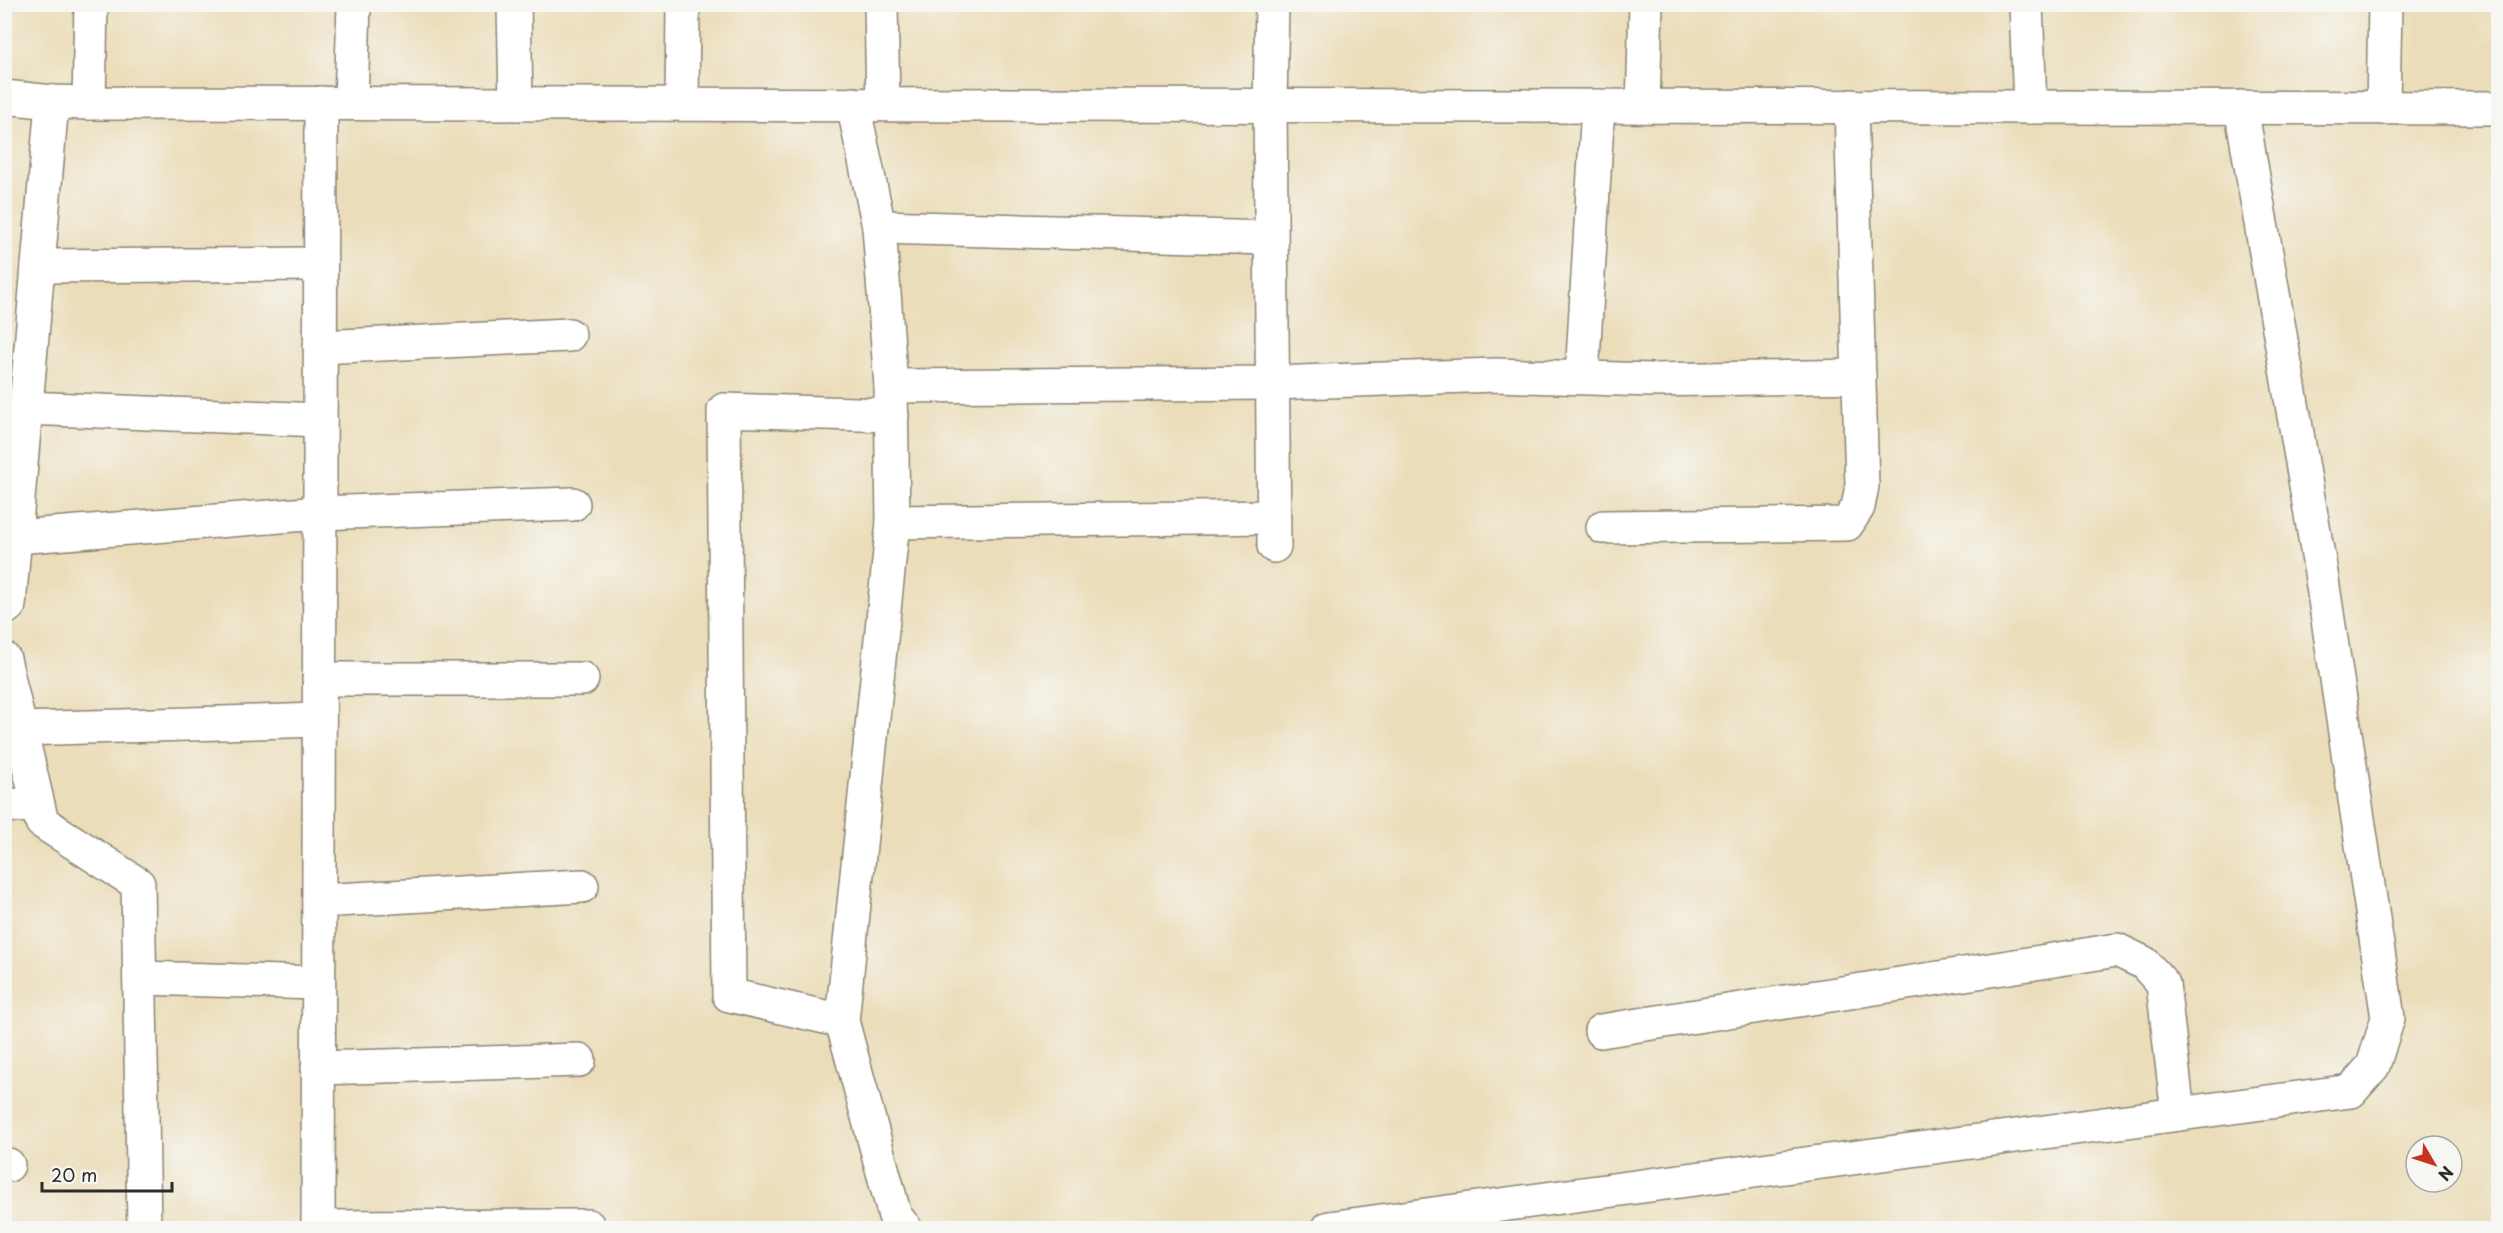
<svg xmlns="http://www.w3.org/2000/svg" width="2503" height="1233" font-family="'Playpen Sans',sans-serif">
  <rect width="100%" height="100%" fill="#f6f6f2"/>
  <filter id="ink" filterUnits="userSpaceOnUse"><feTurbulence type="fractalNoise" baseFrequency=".0167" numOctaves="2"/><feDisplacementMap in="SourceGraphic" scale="12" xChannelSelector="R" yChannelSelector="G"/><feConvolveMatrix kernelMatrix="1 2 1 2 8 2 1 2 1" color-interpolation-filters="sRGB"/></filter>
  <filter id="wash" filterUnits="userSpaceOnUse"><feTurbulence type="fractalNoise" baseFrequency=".008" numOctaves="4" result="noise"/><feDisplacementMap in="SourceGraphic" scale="24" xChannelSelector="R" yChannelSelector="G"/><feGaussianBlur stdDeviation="1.35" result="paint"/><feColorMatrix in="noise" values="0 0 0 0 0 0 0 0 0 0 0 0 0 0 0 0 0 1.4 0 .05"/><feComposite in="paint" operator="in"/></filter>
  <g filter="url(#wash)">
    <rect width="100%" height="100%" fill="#ebddb9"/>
  </g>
  <g filter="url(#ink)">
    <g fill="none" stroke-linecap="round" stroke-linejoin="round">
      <defs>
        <g id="minor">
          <polyline points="514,4 516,104"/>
          <polyline points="881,4 883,104"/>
          <polyline points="1272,4 1270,105 1274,546"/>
          <polyline points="2026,4 2030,107"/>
          <polyline points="4,97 52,102 89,103 2498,108"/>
          <polyline points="89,103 91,4"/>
          <polyline points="351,103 354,4"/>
          <polyline points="682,104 683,4"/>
          <polyline points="853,104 879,227 891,386 893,522 842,1021 895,1216 905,1228"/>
          <polyline points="1643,106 1646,4"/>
          <polyline points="2383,108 2385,4"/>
          <polyline points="879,227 1270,238"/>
          <polyline points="38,266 320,264"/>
          <polyline points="320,347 569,335"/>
          <polyline points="1582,377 1598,106"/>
          <polyline points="891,386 1272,383 1495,375 1652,380 1859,376"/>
          <polyline points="26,408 320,420"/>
          <polyline points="893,522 1273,517"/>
          <polyline points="1603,527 1847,524 1858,507 1862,486 1851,106"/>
          <polyline points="15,537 319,513 573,504"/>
          <polyline points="4,609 9,605 52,102"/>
          <polyline points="4,659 42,822 138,884 144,1228"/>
          <polyline points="319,679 582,679"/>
          <polyline points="21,729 319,720"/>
          <polyline points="4,805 38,806"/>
          <polyline points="319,901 582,886"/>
          <polyline points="140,978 318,983"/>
          <polyline points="842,1021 729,995 724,410 892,415"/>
          <polyline points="1601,1031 2117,950 2144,963 2163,984 2178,1114"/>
          <polyline points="318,1068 579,1060"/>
          <polyline points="4,1165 8,1165"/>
          <polyline points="318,1227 588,1226"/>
          <polyline points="318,1228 321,103"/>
          <polyline points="1329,1228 2351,1091 2373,1066 2388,1018 2321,573 2241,107"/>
        </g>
      </defs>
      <!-- minor casing -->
      <use href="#minor" stroke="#8b8472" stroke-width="36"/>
      <!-- minor -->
      <use href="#minor" stroke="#fff" stroke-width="33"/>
    </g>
  </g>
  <!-- margin -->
  <rect width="2503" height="1233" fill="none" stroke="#f6f6f2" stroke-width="24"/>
  <!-- north arrow -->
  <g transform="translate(2434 1164) rotate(129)"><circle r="28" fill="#f6f6f2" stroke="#a5a5a2" stroke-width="1.5"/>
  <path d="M0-4.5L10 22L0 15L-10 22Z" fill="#c8321e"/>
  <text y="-9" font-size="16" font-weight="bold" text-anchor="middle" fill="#2b2b2b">N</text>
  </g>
  <!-- scale -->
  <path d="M42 1182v9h130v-9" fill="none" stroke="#2b2b2b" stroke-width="3"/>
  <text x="51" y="1182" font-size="18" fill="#2b2b2b" stroke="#f6f6f2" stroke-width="4.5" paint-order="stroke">20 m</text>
</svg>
